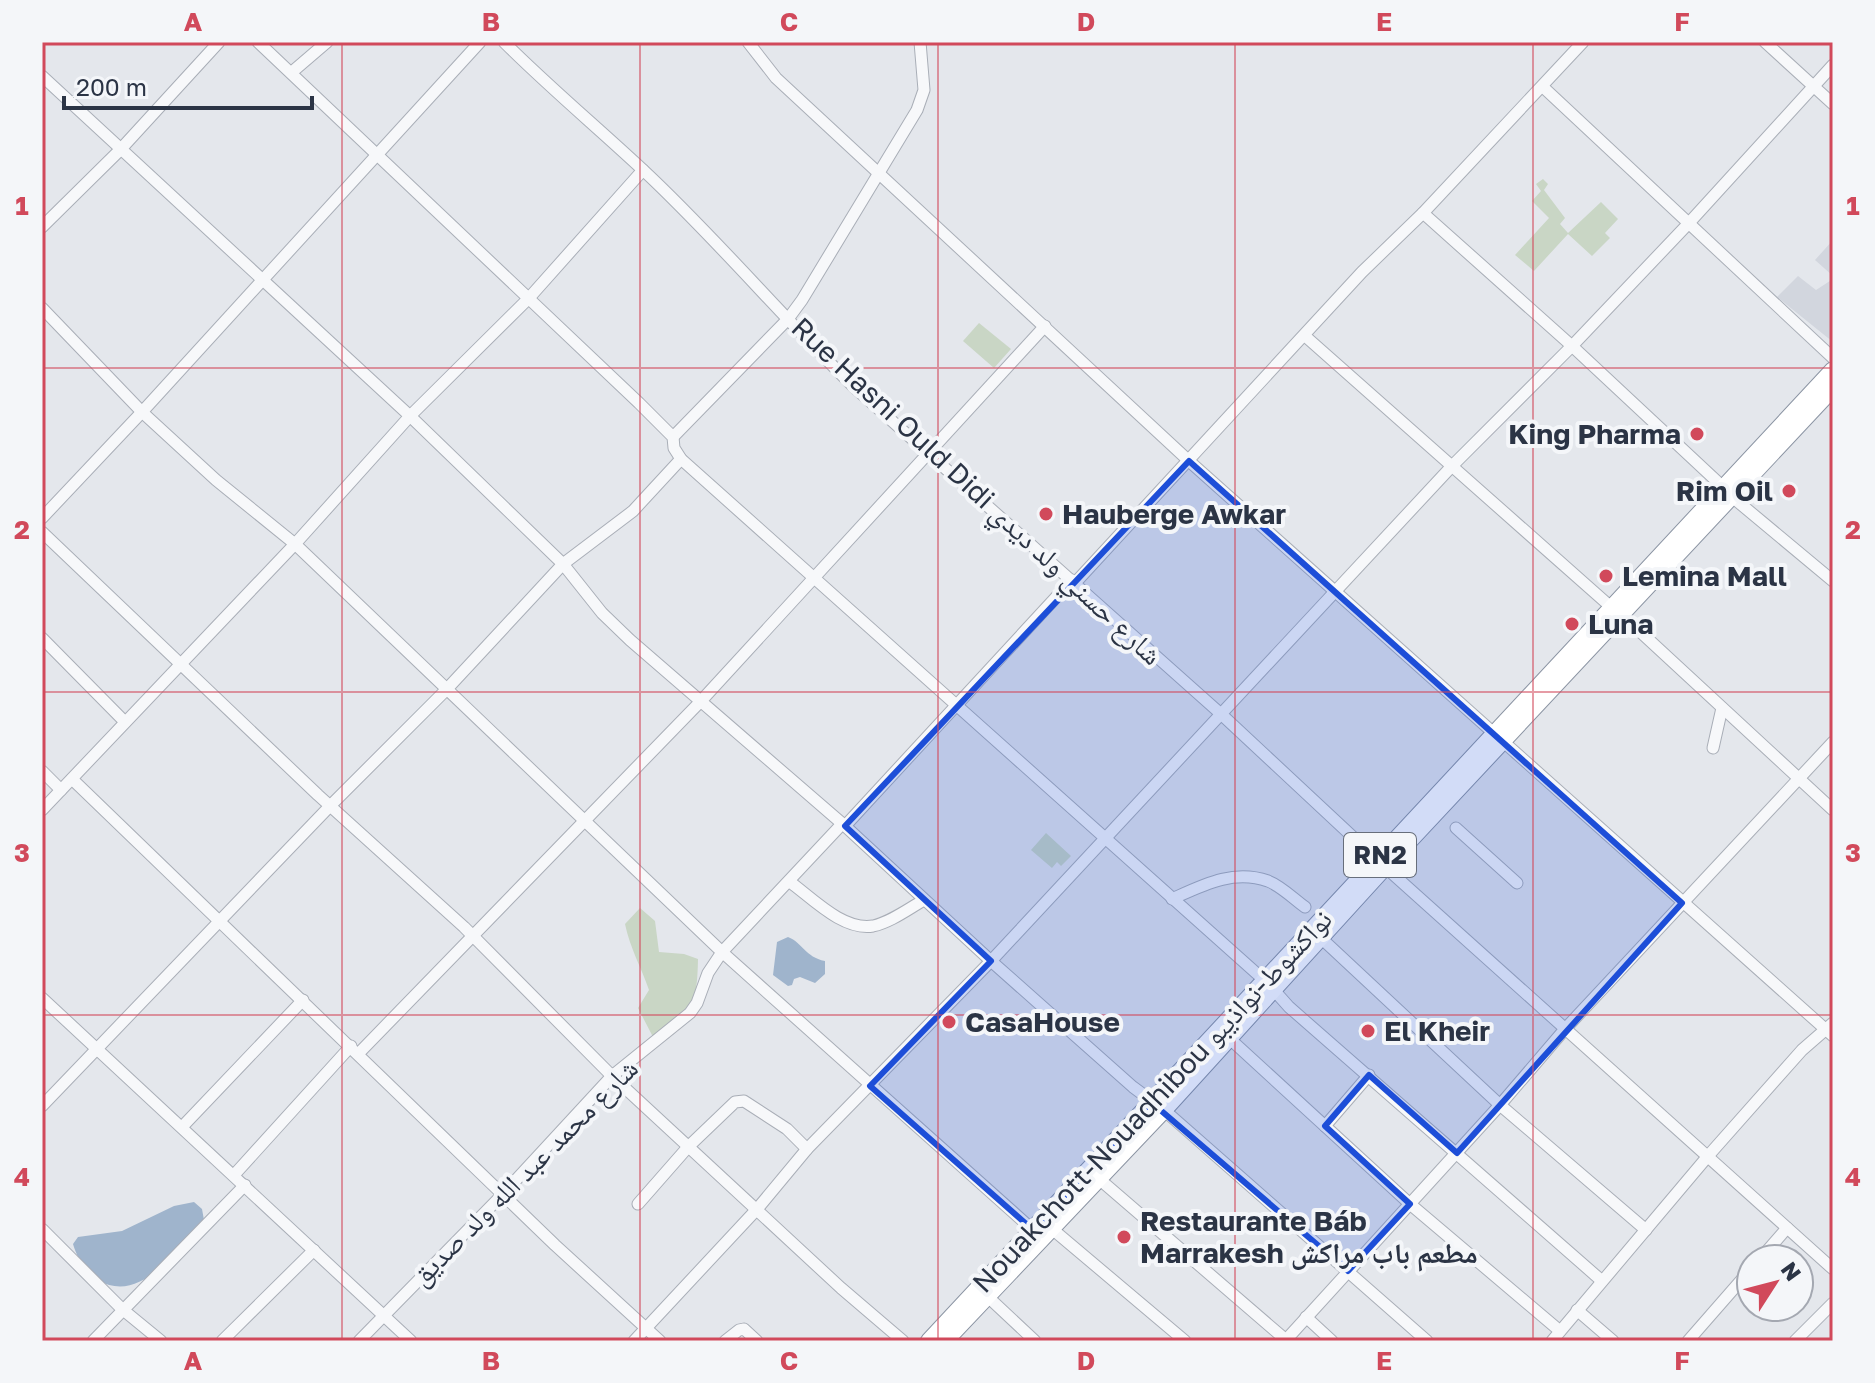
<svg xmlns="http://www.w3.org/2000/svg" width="1875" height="1383" font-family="'Golos Text','Noto Naskh Arabic',sans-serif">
  <rect width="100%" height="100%" fill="#e4e7ec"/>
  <!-- built -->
  <g fill="#d2d6de">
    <polygon points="1833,240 1833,276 1815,260"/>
    <polygon points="1798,276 1816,290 1833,279 1833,342 1777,297"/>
  </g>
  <!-- green -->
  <g fill="#c9d6c5">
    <polygon points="1543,179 1548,184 1544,190 1565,218 1560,224 1568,233 1601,202 1618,219 1605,233 1610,238 1592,256 1568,234 1534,271 1515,255 1549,218 1532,201 1541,191 1536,184"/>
    <polygon points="979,323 1011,349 994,368 963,341"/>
    <polygon points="1046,833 1071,856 1061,866 1057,862 1052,868 1031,850"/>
    <path d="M640,908L655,921L659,952L684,954L698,959C697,1009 692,1008 653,1037L638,1008L649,990C641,967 630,948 625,924Z"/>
  </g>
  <!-- water -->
  <g fill="#9fb4cc">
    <path d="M788,937C803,943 805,957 825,961V974L815,983L800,977L794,979L792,985L788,986L773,975L777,942Z"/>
    <path d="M194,1202L202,1209L204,1220C179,1247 141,1306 98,1280C86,1272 77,1258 73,1244L78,1237L122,1231L174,1206Z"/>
  </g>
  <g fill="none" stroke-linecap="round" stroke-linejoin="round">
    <defs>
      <g id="minor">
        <polyline points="258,42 639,403 673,437 674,448 681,459 1264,980"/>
        <path d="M504,42C549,87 597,127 643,170C717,239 782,317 855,388L1221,714L1385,867L1833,1269"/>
        <polyline points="748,42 776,78 1189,461 1833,1036"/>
        <polyline points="1765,42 1833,104"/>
        <polyline points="292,72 327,42"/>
        <polyline points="42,76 410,416 563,564 602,613 630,640 845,826 991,961 1133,1087 1164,1110 1427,1341"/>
        <polyline points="1543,87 1833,358"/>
        <polyline points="1423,213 1572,346 1723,487"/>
        <polyline points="42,227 120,150 219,42"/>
        <polyline points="42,308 142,412 216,480 295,544 722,952 1033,1230"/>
        <polyline points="1305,336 1611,607"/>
        <polyline points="673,437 788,319 802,300 917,110 924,90 920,42"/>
        <polyline points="1731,496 1833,581"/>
        <polyline points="42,518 142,412 480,42"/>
        <polyline points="42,532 318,795 464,927 612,1076 841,1288 903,1341"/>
        <polyline points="1075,583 1362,272 1423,213 1583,42"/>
        <polyline points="1621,614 1833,810"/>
        <polyline points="42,638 125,722"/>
        <polyline points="1713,748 1722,708"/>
        <polyline points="42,771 61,790"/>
        <polyline points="72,779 555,1245 660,1341"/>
        <polyline points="42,810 295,544 410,416 529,298 643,170"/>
        <polyline points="845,826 1072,580"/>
        <polyline points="1456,828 1517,883"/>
        <path d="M790,882C812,898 843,931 873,926C891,922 908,909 924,900"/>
        <path d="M1172,899C1203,885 1233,869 1268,881C1281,886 1294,899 1305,907"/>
        <polyline points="1321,938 1500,1105 1646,1230"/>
        <polyline points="1273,989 1289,1007 1602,1281"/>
        <polyline points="42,998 411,1341"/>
        <polyline points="1230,1039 1410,1204 1560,1331"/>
        <polyline points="359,1053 701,701 1045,326"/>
        <polyline points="42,1106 330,806 446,690 563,564 633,511 681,459"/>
        <polyline points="1325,1126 1369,1075"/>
        <polyline points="182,1127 303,1000"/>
        <polyline points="234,1175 351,1046"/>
        <polyline points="1098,1178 1286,1340"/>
        <polyline points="638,1204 688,1147 735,1102 744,1101 787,1129 807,1149"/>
        <polyline points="1051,1228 1185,1341"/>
        <polyline points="42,1229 122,1309 161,1341"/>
        <polyline points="1760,1259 1787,1228"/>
        <polyline points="987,1296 1035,1341"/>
        <polyline points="1577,1310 1613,1341"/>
        <polyline points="1306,1317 1332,1341"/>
        <polyline points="93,1341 245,1185"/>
        <polyline points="222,1341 314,1250"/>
        <polyline points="359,1341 503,1194 612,1076 690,1013 697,1003 708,973 722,952 842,824"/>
        <polyline points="634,1341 758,1208 807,1149 991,961 1452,466 1572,346 1688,224 1833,65"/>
        <polyline points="725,1341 739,1330 744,1329 757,1341"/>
        <polyline points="1285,1341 1500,1105 1565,1029 1833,742"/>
        <polyline points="1552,1341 1708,1156 1802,1050 1833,1023"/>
        <polyline points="1688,1341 1751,1269"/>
        <polyline points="1795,1341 1833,1303"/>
      </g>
      <g id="highway">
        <polyline points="929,1341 1833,370"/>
        <polyline points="945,1341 1164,1110 1385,867 1833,388"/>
      </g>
    </defs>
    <!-- minor casing -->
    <use href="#minor" stroke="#a9aeb7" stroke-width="13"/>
    <!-- highway casing -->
    <use href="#highway" stroke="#8b94a3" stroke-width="18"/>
    <!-- minor -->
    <use href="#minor" stroke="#f7f8fa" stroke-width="11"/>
    <!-- highway -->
    <use href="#highway" stroke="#fff" stroke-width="16"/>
  </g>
  <!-- marked area -->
  <path fill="#1d4ed8" fill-opacity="0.2" stroke="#1d4ed8" stroke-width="6" stroke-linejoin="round" d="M1189,461L1682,903L1457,1153L1369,1075L1325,1126L1410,1204L1348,1271L1151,1102L1033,1230L870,1086L991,961L845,826Z"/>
  <!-- grid -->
  <path fill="none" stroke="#d1495b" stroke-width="2" stroke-opacity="0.55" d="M342,42V1341M640,42V1341M938,42V1341M1235,42V1341M1533,42V1341M42,368H1833M42,692H1833M42,1015H1833"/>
  <!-- markers -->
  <g fill="#d1495b" stroke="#f4f6f9" stroke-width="3">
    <circle cx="1697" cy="434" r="8"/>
    <circle cx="1789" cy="491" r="8"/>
    <circle cx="1046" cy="514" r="8"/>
    <circle cx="1606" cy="576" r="8"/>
    <circle cx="1572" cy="624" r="8"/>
    <circle cx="949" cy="1022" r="8"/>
    <circle cx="1368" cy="1031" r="8"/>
    <circle cx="1124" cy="1237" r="8"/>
  </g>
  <g text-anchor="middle" stroke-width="8" stroke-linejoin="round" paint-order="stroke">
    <!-- shield labels -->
    <rect fill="#f4f6f9" stroke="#676e7b" stroke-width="2" x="1344" y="833" width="72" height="44" rx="6"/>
    <g font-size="26" font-weight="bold" fill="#2b3445">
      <text x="1380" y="864">RN2</text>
    </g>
    <!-- poi labels -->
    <g font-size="28" font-weight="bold" fill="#2b3445" stroke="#f4f6f9" text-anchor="start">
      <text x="1681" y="444" text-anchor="end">King Pharma</text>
      <text x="1773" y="501" text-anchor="end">Rim Oil</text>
      <text x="1062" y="524">Hauberge Awkar</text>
      <text x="1622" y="586">Lemina Mall</text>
      <text x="1588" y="634">Luna</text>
      <text x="965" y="1032">CasaHouse</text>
      <text x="1384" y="1041">El Kheir</text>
      <text x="1140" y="1231">Restaurante Báb<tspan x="1140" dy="32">Marrakesh مطعم باب مراكش</tspan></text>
    </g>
    <!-- street labels -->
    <g font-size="28" fill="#2b3445" stroke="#f4f6f9">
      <text transform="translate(977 491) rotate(43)" y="10">Rue Hasni Ould Didi شارع حسني ولد ديدي</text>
      <text transform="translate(1152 1101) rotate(-47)" y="10">Nouakchott-Nouadhibou نواكشوط-نواذيبو</text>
      <text transform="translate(524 1172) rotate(-45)" y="10">شارع محمد عبد الله ولد صديق</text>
    </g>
  </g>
  <!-- border -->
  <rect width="1875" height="1383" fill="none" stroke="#f4f6f9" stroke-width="88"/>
  <!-- north arrow -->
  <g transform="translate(1775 1283) rotate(54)"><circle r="38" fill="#f4f6f9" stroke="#a4a8b1" stroke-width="2"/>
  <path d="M0-6L14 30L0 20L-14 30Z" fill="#d1495b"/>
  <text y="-12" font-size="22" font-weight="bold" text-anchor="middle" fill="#2b3445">N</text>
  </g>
  <!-- scale -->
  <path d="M64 96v12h248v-12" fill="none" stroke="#2b3445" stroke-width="4"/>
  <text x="76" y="96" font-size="24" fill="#2b3445" stroke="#f4f6f9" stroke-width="6" paint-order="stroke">200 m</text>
  <rect x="44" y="44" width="1787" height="1295" fill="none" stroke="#d1495b" stroke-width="3"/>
  <g font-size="26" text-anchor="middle" font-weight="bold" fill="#d1495b">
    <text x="193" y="31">A</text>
    <text x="491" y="31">B</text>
    <text x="789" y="31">C</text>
    <text x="1086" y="31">D</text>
    <text x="1384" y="31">E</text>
    <text x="1682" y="31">F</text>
    <text x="22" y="215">1</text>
    <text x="1853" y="215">1</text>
    <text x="22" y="539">2</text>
    <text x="1853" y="539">2</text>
    <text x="22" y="862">3</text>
    <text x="1853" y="862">3</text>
    <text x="22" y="1186">4</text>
    <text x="1853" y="1186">4</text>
    <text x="193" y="1370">A</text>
    <text x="491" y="1370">B</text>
    <text x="789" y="1370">C</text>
    <text x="1086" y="1370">D</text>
    <text x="1384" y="1370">E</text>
    <text x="1682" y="1370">F</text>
  </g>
</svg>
